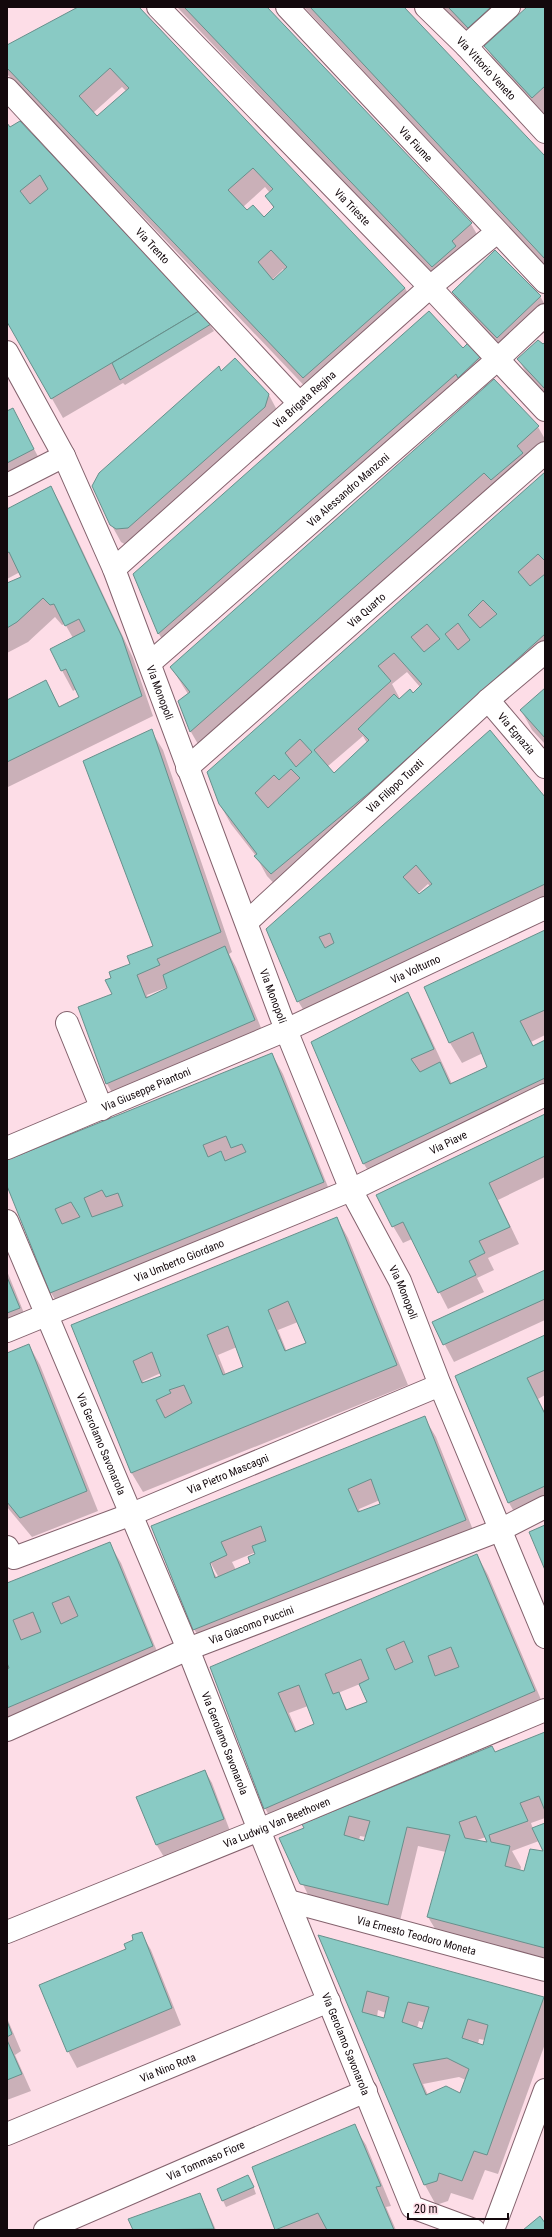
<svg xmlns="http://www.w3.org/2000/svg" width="552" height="2237" font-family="'Roboto Condensed',sans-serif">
  <rect width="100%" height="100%" fill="#fddde7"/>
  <!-- shadow -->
  <g fill="#0003" fill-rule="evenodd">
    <path d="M80,7H137L405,288L416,308L315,397L7,74V46ZM122,87L126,91L97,118L93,113ZM265,187L270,193L267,196L274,209L264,218L246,211L243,207ZM283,269L285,271L273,281L272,280Z"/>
    <polygon points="177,7 265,7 471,224 482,243 444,287"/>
    <polygon points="304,7 403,7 545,157 545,266"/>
    <polygon points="441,7 517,7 520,11 480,48"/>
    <polygon points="529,7 545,7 545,116 497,66 486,46"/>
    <polygon points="20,122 210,325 214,331 125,385 123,383 63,418 7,320 7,125 10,128"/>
    <polygon points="453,293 540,296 545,305 505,350 460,305"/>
    <polygon points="545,344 545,394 528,376 519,360"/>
    <polygon points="468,345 480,358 491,378 170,653 159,634 134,574"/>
    <polygon points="221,372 269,395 278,412 126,545 121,542 111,524"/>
    <polygon points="494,381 538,427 545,439 545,451 202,751 191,732 179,701 188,694 171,667"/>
    <polygon points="7,412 19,421 41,462 7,479"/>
    <path d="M545,474V664L381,812L283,893L267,876L256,856L231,824L219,803ZM407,672L420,687L413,694L400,699L392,684ZM363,736L367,743L334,775L327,767Z"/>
    <polygon points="51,487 62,507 133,658 153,716 8,787 7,701 46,681 60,708 81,698 76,689 73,691 51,650 73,638 65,624 62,625 55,617 28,642 7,653 7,585 23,577 20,572 7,579 7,510"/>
    <polygon points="545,689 545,744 532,730 521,710"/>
    <path d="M151,730L163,750L232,952L229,954L236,967L266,1040L119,1104L107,1084L79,1008L113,994L112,978L154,947ZM168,987V989L148,998L147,995Z"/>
    <path d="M545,798V910L310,1021L298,1001L268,929ZM428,884L430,886L419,896L417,894Z"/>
    <polygon points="545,931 545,1035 531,1042 534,1047 545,1042 545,1104 376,1184 364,1164 312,1042 408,993 419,1013 452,1084 488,1068 483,1053 462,1063 450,1043 426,987"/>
    <polygon points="272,1054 283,1074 334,1202 63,1312 51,1293 7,1183 7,1162"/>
    <polygon points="545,1115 545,1177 498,1200 519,1244 488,1258 494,1270 477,1278 484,1292 448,1309 412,1239 403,1243 393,1226"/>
    <path d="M337,1218L348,1238L408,1385L143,1492L131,1472L72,1325ZM298,1322L308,1343L287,1352L278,1330ZM237,1347L245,1367L226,1375L218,1355ZM161,1373L163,1376L144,1383L143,1381Z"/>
    <polygon points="7,1271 30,1328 7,1337"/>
    <polygon points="545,1271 545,1320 454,1362 433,1322"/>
    <polygon points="545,1336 545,1395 538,1399 545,1413 545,1511 520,1522 509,1503 457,1377"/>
    <polygon points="29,1345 40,1365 98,1511 32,1537 7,1507 7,1354"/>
    <path d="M424,1417L436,1437L477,1540L206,1649L194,1629L153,1526ZM380,1500L382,1505L360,1512L359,1509ZM256,1552L257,1555L252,1563L236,1570L232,1562ZM208,1558L219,1578H217L206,1559Z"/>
    <polygon points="109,1543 121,1563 163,1666 7,1733 7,1584"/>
    <path d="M477,1555L488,1575L545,1709L276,1828L265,1808L212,1668ZM360,1684L368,1703L348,1711L338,1693ZM308,1706L316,1724L297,1732L289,1713Z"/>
    <path d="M545,1733V1818L531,1823L533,1829L545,1824V1965L440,1937L428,1917L446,1852L418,1846L399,1925L312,1903L281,1839ZM360,1836L366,1837L365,1842L359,1840ZM486,1837L488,1843L474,1841ZM539,1841L544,1852L525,1872L520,1871L521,1867L512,1851Z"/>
    <polygon points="205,1771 212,1783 230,1831 164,1857 156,1844"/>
    <polygon points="141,1933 151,1950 181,2025 77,2068 68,2051 127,1949"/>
    <path d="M320,1937L543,1998L545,2000V2044L498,2174L485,2170L473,2200L451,2193L448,2201L436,2205L425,2185ZM378,2010L386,2013L385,2019L377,2017ZM419,2021L425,2023L423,2030L417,2028ZM479,2039L485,2040L483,2046L478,2044ZM459,2077L466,2080L460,2094L428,2095L423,2084Z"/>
    <polygon points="7,2018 21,2051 15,2055 31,2091 7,2100"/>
    <polygon points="354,2126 366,2145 391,2206 386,2207 396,2230 276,2230 253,2167"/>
    <polygon points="252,2183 256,2194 226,2207 218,2190"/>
    <polygon points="200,2194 216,2230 134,2230 129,2220"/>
  </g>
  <!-- building -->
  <g fill="#89cac4" stroke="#67908c" fill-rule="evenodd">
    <path d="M78,7H139L405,288L303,378L7,68V45ZM110,68L129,88L97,116L79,96ZM253,168L273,189L265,196L274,207L264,217L253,205L247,210L228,190ZM271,250L287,267L273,280L258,262Z"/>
    <polygon points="184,7 267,7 472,223 452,241 456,246 432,267"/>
    <polygon points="310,7 404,7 545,156 545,259"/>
    <polygon points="448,7 491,7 468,28"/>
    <polygon points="527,7 545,7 545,86 532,98 484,46"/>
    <path d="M20,121L199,311L51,399L7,322V123L10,127ZM40,175L48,189L30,204L20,191Z"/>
    <polygon points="495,250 541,296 497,338 452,292"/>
    <polygon points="199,311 211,324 120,380 112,363"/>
    <polygon points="429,311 463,348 468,343 480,357 458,378 456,374 158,634 133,574"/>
    <polygon points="538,340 543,344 545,342 545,389 517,359"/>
    <polygon points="235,358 269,394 265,407 128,528 116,529 110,525 92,486 99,473 219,366 221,371"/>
    <polygon points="494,379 539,426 517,446 523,453 491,480 484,473 190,732 178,701 190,692 170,667"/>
    <polygon points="13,408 34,449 7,463 7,411"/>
    <path d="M545,472V561L538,554L518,572L530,586L545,574V634L370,792L271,874L254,856L257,854L219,804L207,772ZM483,600L497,614L480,628L468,615ZM458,623L470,640L458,650L445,634ZM427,624L440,639L424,652L411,637ZM394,653L422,684L413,693L410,689L399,699L394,694L358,729L369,740L334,773L314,750L391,681L378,666ZM300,739L312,752L296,767L285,753ZM291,769L300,778L268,808L255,793L274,775L279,780Z"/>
    <polygon points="51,486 122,637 142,696 7,762 7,700 46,680 59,707 79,697 66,669 61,671 50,649 85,631 79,619 65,626 54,604 50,605 43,598 17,622 7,628 7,583 21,577 9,552 7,553 7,509"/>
    <polygon points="545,688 545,738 520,710"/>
    <polygon points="152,729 221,932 157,959 160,965 137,975 146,998 167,988 163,975 225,946 255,1020 106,1084 78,1007 112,994 105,980 111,978 109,972 130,964 127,956 153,946 83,761"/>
    <path d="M490,730L545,797V884L297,1002L266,929ZM416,865L432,884L419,894L403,877ZM330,933L334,943L325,948L319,937Z"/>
    <polygon points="545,930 545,1010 520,1021 533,1046 545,1040 545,1078 363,1164 311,1042 408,992 434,1049 411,1059 420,1072 440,1062 450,1084 487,1067 473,1032 449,1043 424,987"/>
    <path d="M272,1053L324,1182L50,1293L7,1186V1160ZM226,1136L231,1148L242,1144L246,1152L225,1161L221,1151L208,1157L203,1145ZM102,1190L106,1197L118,1193L123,1206L92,1217L84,1198ZM71,1202L80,1217L62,1224L55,1209Z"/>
    <polygon points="545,1114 545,1156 489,1183 510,1227 479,1241 485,1253 469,1261 476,1275 438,1293 403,1222 392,1227 376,1195"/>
    <path d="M337,1217L397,1365L131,1473L71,1325ZM288,1301L306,1343L285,1351L268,1310ZM228,1326L243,1367L223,1375L207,1335ZM152,1352L161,1376L142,1383L133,1361ZM184,1385L192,1403L165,1418L156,1400L171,1393L169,1390Z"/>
    <polygon points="545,1270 545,1299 443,1345 432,1322"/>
    <polygon points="7,1277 20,1308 7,1313"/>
    <polygon points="545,1335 545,1370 527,1378 545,1414 545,1486 508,1503 455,1376"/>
    <polygon points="29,1344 87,1491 20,1518 7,1502 7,1353"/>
    <path d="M425,1416L466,1520L193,1630L151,1526ZM371,1479L380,1504L358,1512L348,1489ZM261,1526L266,1541L252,1546L255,1554L248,1557L250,1563L215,1578L210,1563L227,1555L221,1542Z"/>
    <polygon points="545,1525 545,1570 529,1532"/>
    <path d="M110,1542L153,1646L7,1708V1669L9,1668L7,1663V1583ZM69,1596L78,1616L61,1624L52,1603ZM33,1612L41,1632L21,1640L13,1620Z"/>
    <path d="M477,1554L535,1691L264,1809L210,1667ZM404,1641L413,1662L395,1670L386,1649ZM451,1647L459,1667L435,1676L428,1656ZM361,1659L369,1679L359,1684L367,1702L346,1710L339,1692L333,1694L325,1674ZM299,1685L314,1724L295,1732L278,1693Z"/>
    <path d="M545,1732V1811L539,1796L520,1803L528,1821L489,1835L491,1842L510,1846L505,1866L524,1871L530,1849L543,1851L532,1828L545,1823V1948L427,1917L450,1835L407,1827L388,1905L300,1884L279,1838L304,1828L302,1824L492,1746L495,1752ZM349,1816L370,1821L364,1841L344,1835ZM476,1816L487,1842L465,1838L459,1822Z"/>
    <polygon points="205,1770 224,1819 156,1845 136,1797"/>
    <polygon points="142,1932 172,2008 67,2052 39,1985 126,1949 124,1944 133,1940 132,1935"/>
    <path d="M318,1935L544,1997L487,2155L474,2151L462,2181L439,2173L437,2181L424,2185ZM367,1991L389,1997L384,2018L362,2012ZM408,2002L429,2007L422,2029L402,2022ZM468,2019L488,2025L483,2045L462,2038ZM447,2058L469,2069L460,2093L446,2086L426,2095L413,2064Z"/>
    <polygon points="7,2021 12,2034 7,2037"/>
    <polygon points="7,2040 22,2074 7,2080"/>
    <polygon points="355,2124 381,2186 376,2187 394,2230 327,2230 318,2213 275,2230 252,2167"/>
    <polygon points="248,2175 254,2187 222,2201 217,2189"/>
    <polygon points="200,2193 214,2229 133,2230 128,2219"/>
    <polygon points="540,2216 545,2223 545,2230 523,2230"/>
  </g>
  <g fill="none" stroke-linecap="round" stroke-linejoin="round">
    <defs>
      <g id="minor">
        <path id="s1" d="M158,7L430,287L545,410"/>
        <path id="s2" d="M287,7L545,282"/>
        <path id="s3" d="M426,7L466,46L545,132"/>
        <polyline points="466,46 509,7"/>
        <path id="s4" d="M7,89L299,403"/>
        <polyline points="7,485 64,456"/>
        <path id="s5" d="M114,569L430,287L497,232"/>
        <path id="s6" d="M150,663L498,359L545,315"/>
        <path id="s7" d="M488,700L545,767"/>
        <path id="s8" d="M187,768L545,453"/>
        <path id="s9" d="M247,922L488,700L545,652"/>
        <polyline points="67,1023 102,1109"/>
        <path id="s10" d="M7,1148L286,1030L545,908"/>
        <path id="s11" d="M7,1221L188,1649L259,1830L412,2207L474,2230"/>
        <path id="s12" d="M7,1331L351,1190L545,1095"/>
        <path id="s13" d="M7,1547L14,1558L132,1514L440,1385"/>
        <path id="s14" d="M7,1730L188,1649L500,1530L545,1507"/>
        <path id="s15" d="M289,1901L545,1970"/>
        <path id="s16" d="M7,1932L259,1830L545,1710"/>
        <path id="s17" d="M7,2134L329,2001"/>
        <path id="s18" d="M45,2230L366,2091"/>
      </g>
      <g id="tertiary">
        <path id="s19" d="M7,352L64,456L114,569L286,1030L351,1190L400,1281L440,1385L545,1637"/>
        <polyline points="493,2230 545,2090"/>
      </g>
    </defs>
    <!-- minor casing -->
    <use href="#minor" stroke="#83626d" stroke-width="24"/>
    <!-- tertiary casing -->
    <use href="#tertiary" stroke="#83626d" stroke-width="24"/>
    <!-- minor -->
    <use href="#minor" stroke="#fff" stroke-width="22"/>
    <!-- tertiary -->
    <use href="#tertiary" stroke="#fff" stroke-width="22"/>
  </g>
  <g text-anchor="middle" stroke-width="3.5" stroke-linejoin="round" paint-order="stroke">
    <!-- street labels -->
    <g font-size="11" fill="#13080c" stroke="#fddde7">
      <text dy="4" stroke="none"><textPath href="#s3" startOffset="86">Via Vittorio Veneto</textPath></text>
      <text dy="4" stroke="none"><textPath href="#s2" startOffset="188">Via Fiume</textPath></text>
      <text dy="4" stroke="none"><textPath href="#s1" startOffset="279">Via Trieste</textPath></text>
      <text dy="4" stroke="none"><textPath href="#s4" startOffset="214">Via Trento</textPath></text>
      <text dy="4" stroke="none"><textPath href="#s5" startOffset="255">Via Brigata Regina</textPath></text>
      <text dy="4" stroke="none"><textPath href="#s6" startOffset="263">Via Alessandro Manzoni</textPath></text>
      <text dy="4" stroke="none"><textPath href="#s8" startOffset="239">Via Quarto</textPath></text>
      <text dy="4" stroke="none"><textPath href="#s19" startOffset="374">Via Monopoli</textPath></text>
      <text dy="4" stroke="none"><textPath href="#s7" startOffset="44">Via Egnazia</textPath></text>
      <text dy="4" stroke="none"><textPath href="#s9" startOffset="201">Via Filippo Turati</textPath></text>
      <text dy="4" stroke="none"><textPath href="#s10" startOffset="446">Via Volturno</textPath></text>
      <text dy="4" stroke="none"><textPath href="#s19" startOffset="698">Via Monopoli</textPath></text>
      <text dy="4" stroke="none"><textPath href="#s10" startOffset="151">Via Giuseppe Piantoni</textPath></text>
      <text dy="4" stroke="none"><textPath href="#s12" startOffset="480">Via Piave</textPath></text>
      <text dy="4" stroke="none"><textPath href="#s12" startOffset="186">Via Umberto Giordano</textPath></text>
      <text dy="4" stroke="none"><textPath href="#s19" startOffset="1022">Via Monopoli</textPath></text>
      <text dy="4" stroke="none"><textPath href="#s11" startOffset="242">Via Gerolamo Savonarola</textPath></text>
      <text dy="4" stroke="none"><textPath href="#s13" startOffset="243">Via Pietro Mascagni</textPath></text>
      <text dy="4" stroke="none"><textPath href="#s14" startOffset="266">Via Giacomo Puccini</textPath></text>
      <text dy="4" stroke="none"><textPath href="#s11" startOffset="566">Via Gerolamo Savonarola</textPath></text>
      <text dy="4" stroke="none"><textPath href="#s16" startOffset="291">Via Ludwig Van Beethoven</textPath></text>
      <text dy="4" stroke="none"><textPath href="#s15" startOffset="132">Via Ernesto Teodoro Moneta</textPath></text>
      <text dy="4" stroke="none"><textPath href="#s11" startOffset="890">Via Gerolamo Savonarola</textPath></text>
      <text dy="4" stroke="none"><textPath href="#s17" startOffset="174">Via Nino Rota</textPath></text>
      <text dy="4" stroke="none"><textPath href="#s18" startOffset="175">Via Tommaso Fiore</textPath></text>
    </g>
  </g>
  <!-- border -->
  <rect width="552" height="2237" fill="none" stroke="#13080c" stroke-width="16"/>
  <!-- scale -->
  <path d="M408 2213v6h100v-6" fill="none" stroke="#13080c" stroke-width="2"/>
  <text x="414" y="2213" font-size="12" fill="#13080c" stroke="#fddde7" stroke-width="3" paint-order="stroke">20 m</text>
</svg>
